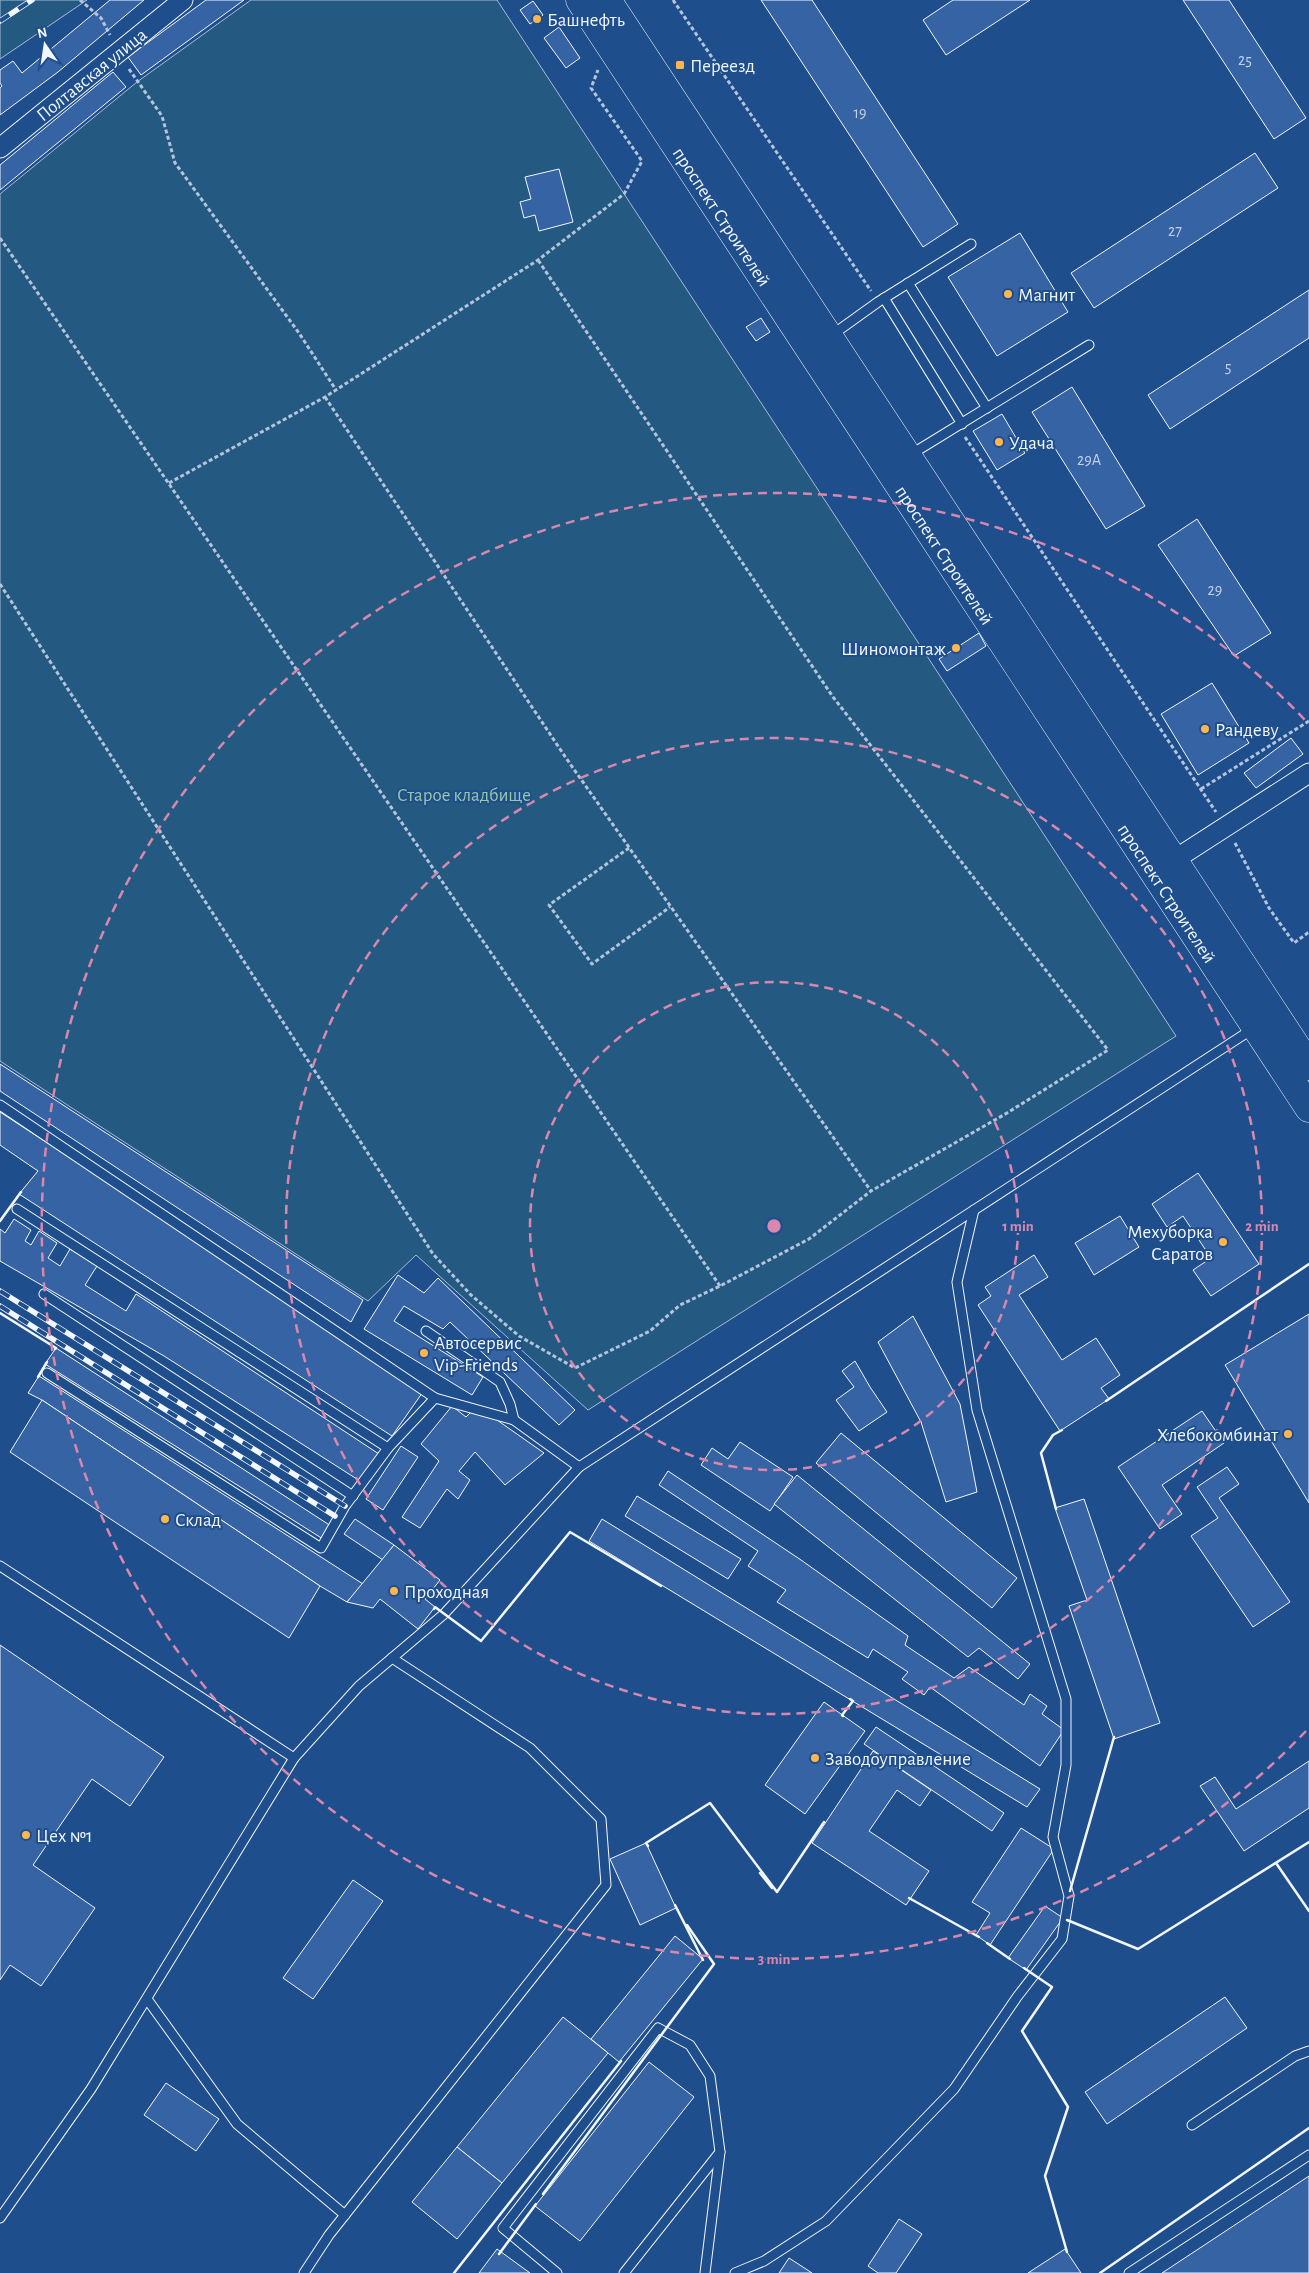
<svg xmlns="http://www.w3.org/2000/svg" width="1309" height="2273" font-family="'Alegreya Sans',sans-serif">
  <rect width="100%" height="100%" fill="#1f4e8c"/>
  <!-- green -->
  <g fill="#245a82" stroke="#a8bbd7">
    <polygon points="0,0 87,0 0,59"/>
    <polygon points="251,0 497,0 1176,1036 588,1410 416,1255 368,1301 0,1061 0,194 137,82"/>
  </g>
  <!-- building -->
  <g fill="#3563a3" stroke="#f2f6ff">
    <polygon points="110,0 144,0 58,72 0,115 0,88 2,86 0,83 0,70 13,61 22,73"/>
    <polygon points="206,0 244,0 141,75 128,57"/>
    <polygon points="761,0 812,0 958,224 923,247"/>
    <polygon points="953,0 1030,0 946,55 923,20"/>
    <polygon points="1183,0 1229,0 1306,118 1274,139"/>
    <polygon points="533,1 543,15 530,24 520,10"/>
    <polygon points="559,27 580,58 566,68 544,38"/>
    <polygon points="113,72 126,87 0,190 0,165"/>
    <polygon points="1255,153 1278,188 1094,308 1071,273"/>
    <polygon points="559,169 573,222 539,231 535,215 524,218 520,202 531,199 525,177"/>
    <polygon points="1020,233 1068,312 997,356 948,277"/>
    <polygon points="1309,290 1309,338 1170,429 1148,395"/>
    <polygon points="761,318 770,332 756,341 746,327"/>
    <polygon points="1072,387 1145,506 1106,529 1032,412"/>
    <polygon points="1002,414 1025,453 997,470 973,431"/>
    <polygon points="1197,519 1271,633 1234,656 1158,545"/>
    <polygon points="979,633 986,646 947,671 939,659"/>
    <polygon points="1212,683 1249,743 1198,775 1161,714"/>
    <polygon points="1291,738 1303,754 1256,788 1244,773"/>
    <polygon points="0,1064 363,1300 351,1322 0,1091"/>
    <polygon points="0,1112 425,1389 392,1436 19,1194 38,1171 0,1145"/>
    <polygon points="1198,1173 1259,1264 1211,1296 1193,1270 1211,1258 1183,1216 1167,1227 1152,1204"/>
    <polygon points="1120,1216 1139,1247 1094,1275 1075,1243"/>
    <polygon points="14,1219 31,1230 25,1241 31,1245 39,1231 57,1243 48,1258 60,1266 70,1249 97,1266 85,1285 126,1311 136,1294 379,1454 360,1481 164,1356 0,1261 0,1229 5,1233"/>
    <polygon points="1034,1255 1048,1277 1019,1295 1062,1360 1096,1338 1120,1375 1101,1388 1109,1399 1060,1431 978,1305 991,1296 985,1287"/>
    <polygon points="398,1275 424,1293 438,1278 575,1410 559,1425 450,1322 443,1329 404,1306 394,1321 483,1377 472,1395 364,1329"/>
    <polygon points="1309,1314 1309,1503 1225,1365"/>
    <polygon points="913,1316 960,1404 977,1492 946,1502 921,1422 878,1342"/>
    <polygon points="56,1348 331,1526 323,1539 45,1364"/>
    <polygon points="855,1361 870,1387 887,1412 859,1431 836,1400 854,1387 842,1371"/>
    <polygon points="39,1376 363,1584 347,1602 320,1586 42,1400 28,1393"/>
    <polygon points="42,1400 320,1586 289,1638 10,1452"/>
    <polygon points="452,1406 466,1417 477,1406 544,1453 505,1485 475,1452 459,1471 470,1480 458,1499 447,1489 420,1528 402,1517 439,1461 421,1444"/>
    <polygon points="1202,1411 1224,1443 1162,1485 1182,1514 1160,1529 1118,1467"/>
    <polygon points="841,1433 1017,1578 992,1608 816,1463"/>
    <polygon points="740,1442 793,1477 770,1511 701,1465 712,1448 728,1459"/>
    <polygon points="401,1446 418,1457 383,1510 366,1499"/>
    <polygon points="1227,1467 1239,1484 1219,1498 1290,1602 1253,1627 1191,1536 1218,1518 1197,1487"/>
    <polygon points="668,1471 801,1560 908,1636 905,1645 954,1678 969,1667 1024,1705 1030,1694 1047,1706 1042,1714 1064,1730 1040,1766 930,1687 924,1695 902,1679 908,1672 873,1649 868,1658 777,1602 786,1590 748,1566 758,1551 659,1485"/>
    <polygon points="797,1475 1030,1664 1018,1679 979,1648 968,1657 774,1504"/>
    <polygon points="637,1496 741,1559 728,1579 625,1516"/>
    <polygon points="1084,1499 1160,1723 1114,1739 1069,1606 1087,1600 1055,1508"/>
    <polygon points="355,1519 394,1545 383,1560 344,1534"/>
    <polygon points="602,1519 1040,1789 1027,1807 589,1541"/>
    <polygon points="394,1545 440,1580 425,1599 435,1607 418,1629 380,1599 373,1608 347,1602"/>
    <polygon points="0,1645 164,1757 130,1806 92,1779 33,1865 95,1908 41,1986 10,1965 0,1980"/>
    <polygon points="824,1702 865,1731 805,1814 765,1785"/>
    <polygon points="876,1727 1004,1813 992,1831 864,1744"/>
    <polygon points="873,1751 931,1790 920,1806 897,1790 869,1831 929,1871 906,1905 812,1843"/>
    <polygon points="1309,1761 1309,1808 1244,1851 1200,1786 1215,1777 1236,1809"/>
    <polygon points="1021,1828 1054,1849 990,1945 976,1935 990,1913 972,1902"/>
    <polygon points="646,1843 676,1908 640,1925 610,1859"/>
    <polygon points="353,1880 383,1901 313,1999 283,1978"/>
    <polygon points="1045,1906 1063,1918 1026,1970 1008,1958"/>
    <polygon points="675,1936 703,1959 619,2062 591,2039"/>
    <polygon points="1225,1997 1247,2028 1107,2124 1085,2092"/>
    <polygon points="563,2017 608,2053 502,2183 457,2147"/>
    <polygon points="649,2062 694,2097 580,2241 535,2206"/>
    <polygon points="166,2083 219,2119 196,2151 144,2115"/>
    <polygon points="457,2147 502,2183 457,2239 412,2202"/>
    <polygon points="1309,2176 1309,2273 1162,2273"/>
    <polygon points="899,2219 922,2234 896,2273 878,2273 868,2266"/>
    <polygon points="497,2249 530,2273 479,2273"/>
    <polygon points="1065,2249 1081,2273 1028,2273"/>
    <polygon points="789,2258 812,2273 779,2273"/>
  </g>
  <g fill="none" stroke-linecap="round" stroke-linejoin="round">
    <defs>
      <g id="lane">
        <polyline points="908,283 987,408"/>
        <polyline points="884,298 962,424"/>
        <polyline points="832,335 878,302 971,244"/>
        <polyline points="910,455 1089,345"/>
        <polyline points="0,1105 435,1398 514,1420 579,1467"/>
        <polyline points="17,1209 388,1448"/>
        <polyline points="44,1294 353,1496"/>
        <polyline points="426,1331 500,1382 510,1404 514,1420"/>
        <polyline points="47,1373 321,1548 345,1506 388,1448 435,1398"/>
        <polyline points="0,1566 294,1758"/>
        <polyline points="147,1999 237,2124 345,2215"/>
        <polyline points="1192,2125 1295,2056 1309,2051"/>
        <polyline points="0,2218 91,2089 294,1758 359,1686 444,1614 579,1467 1254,1028"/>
        <polyline points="304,2273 329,2235 606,1885 601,1819 530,1748 392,1658"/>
        <polyline points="557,2273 503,2228 658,2028 690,2045 710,2076 720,2152 705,2273"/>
        <polyline points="624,2273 720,2152"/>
        <polyline points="735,2273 764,2261 826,2221 954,2089 1017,1997 1062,1939 1069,1896 1053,1837 1066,1765 1066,1699 977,1410 957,1282 974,1210"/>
        <polyline points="1129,2273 1309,2155"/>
      </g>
      <g id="street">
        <polyline points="0,148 183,0"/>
        <polyline points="1174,860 1309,773"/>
      </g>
      <g id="primary">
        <path id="s1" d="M580,0L1309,1108"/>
        <polyline points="607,0 1309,1066"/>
      </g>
    </defs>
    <!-- lane casing -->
    <use href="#lane" stroke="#f2f6ff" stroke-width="11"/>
    <!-- street casing -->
    <use href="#street" stroke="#f2f6ff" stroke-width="21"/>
    <!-- primary casing -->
    <use href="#primary" stroke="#f2f6ff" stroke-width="29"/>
    <!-- path -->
    <g stroke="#b3c4dc" stroke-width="3" stroke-dasharray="4 2.5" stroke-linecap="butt">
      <polyline points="80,0 101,18 110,35"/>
      <polyline points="673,0 871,291"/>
      <polyline points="129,69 162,116 175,163 299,333 336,390"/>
      <polyline points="0,238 720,1286"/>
      <polyline points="325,397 566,758 871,1191"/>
      <polyline points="965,437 1216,812"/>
      <polyline points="169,483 325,397 538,260 624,194 642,161 591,88 598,70"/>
      <polyline points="0,584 433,1254 471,1295 519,1336 575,1368 650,1331 680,1305 720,1286 809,1239 871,1191 1007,1113 1108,1050 833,697 538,260"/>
      <polyline points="1201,789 1309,721"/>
      <polyline points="1235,843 1269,908 1294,943 1309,932"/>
      <polyline points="629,848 549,905 592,964 670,907"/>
    </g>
    <!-- lane -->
    <use href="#lane" stroke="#1f4e8c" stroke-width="9"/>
    <!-- street -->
    <use href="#street" stroke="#1f4e8c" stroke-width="19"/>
    <!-- primary -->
    <use href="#primary" stroke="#1f4e8c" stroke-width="28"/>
    <defs>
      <g id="rail">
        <polyline points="0,21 32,0"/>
        <polyline points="0,1291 345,1506"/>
        <polyline points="0,1306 335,1516"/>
      </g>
    </defs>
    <!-- rail casing -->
    <use href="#rail" stroke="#f2f6ff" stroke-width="5.5"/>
    <!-- rail -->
    <use href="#rail" stroke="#1f4e8c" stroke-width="4" stroke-dasharray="11" stroke-linecap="butt"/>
    <!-- wall -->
    <g stroke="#f2f6ff" stroke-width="2.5">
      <polyline points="0,1221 21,1192"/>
      <polyline points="0,1313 56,1348 55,1349"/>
      <polyline points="38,1377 47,1362"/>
      <polyline points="1106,1401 1309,1264"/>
      <polyline points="1056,1509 1041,1453 1053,1435 1062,1430"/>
      <polyline points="434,1609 435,1607 481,1641 570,1532 661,1586"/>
      <polyline points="843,1716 842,1715 853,1701 850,1699"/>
      <polyline points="648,1846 646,1843 710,1803 777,1892 824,1822"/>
      <polyline points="1276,1863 1309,1911"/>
      <polyline points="760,1873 772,1888"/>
      <polyline points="1070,1891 1114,1737"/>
      <polyline points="909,1898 979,1937"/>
      <polyline points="675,1905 703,1960"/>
      <polyline points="1067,1920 1138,1949 1309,1842"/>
      <polyline points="987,1943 1010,1959"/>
      <polyline points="1024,1968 1052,1987 1022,2031 1068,2107 1045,2176 1067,2252"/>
      <polyline points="543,2194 714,1964 687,1925"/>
      <polyline points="499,2254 536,2204"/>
      <polyline points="454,2273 621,2061"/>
      <polyline points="1100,2273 1309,2128"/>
    </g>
  </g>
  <!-- distance rings -->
  <g fill="none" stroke="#da87ad" stroke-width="2.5" stroke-dasharray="9 6">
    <circle cx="774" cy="1226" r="244"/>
    <circle cx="774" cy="1226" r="488"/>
    <path d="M1306 1731A733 733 0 1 1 1306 721"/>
  </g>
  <!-- markers -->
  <g fill="#ffb74d" stroke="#1f4e8c" stroke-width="2">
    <circle cx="537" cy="19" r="5"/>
    <rect x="675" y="60" width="10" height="10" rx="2.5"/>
    <circle cx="1008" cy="294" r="5"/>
    <circle cx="999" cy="442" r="5"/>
    <circle cx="956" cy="648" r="5"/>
    <circle cx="1205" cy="729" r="5"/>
    <circle cx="1223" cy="1242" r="5"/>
    <circle cx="424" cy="1353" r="5"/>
    <circle cx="1288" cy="1434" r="5"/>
    <circle cx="165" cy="1519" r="5"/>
    <circle cx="394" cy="1591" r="5"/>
    <circle cx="815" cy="1758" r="5"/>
    <circle cx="26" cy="1835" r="5"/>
  </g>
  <g text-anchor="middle" stroke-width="4" stroke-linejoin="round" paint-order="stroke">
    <!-- number labels -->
    <g font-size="16" fill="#c3d1e8">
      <text x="1245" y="65">25</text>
      <text x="860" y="118">19</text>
      <text x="1175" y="236">27</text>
      <text x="1228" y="372">5</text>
      <text x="1089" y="465">29А</text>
      <text x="1215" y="595">29</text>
    </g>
    <!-- poi labels -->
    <g font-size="19" fill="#f2f6ff" stroke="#1f4e8c" text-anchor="start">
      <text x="547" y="26">Башнефть</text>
      <text x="690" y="72">Переезд</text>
      <text x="1018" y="301">Магнит</text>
      <text x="1009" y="449">Удача</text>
      <text x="946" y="655" text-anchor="end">Шиномонтаж</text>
      <text x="1215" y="736">Рандеву</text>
      <text x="1213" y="1238" text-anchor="end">Мехуборка<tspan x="1213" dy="22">Саратов</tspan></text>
      <text x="434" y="1349">Автосервис<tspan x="434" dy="22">Vip-Friends</tspan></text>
      <text x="1278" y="1441" text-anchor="end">Хлебокомбинат</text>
      <text x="175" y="1526">Склад</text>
      <text x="404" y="1598">Проходная</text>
      <text x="825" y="1765">Заводоуправление</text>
      <text x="36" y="1842">Цех №1</text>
    </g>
    <!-- street labels -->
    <g font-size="19" fill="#f2f6ff" stroke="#1f4e8c">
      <text transform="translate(91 74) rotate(-39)" y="7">Полтавская улица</text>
      <text dy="7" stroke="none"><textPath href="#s1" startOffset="259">проспект Строителей</textPath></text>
      <text dy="7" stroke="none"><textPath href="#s1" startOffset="664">проспект Строителей</textPath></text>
      <text dy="7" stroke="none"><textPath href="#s1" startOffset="1069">проспект Строителей</textPath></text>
    </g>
    <!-- park labels -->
    <g font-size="19" fill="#97c8a6" stroke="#1f4e8c">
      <text x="464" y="801">Старое кладбище</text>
    </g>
  </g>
  <circle cx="774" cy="1226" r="8" fill="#da87ad" stroke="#1f4e8c" stroke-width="2.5"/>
  <g font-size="15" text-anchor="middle" font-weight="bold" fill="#da87ad" stroke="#1f4e8c" stroke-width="4" stroke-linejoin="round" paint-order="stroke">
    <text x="1018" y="1231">1 min</text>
    <text x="1262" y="1231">2 min</text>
    <text x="774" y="1964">3 min</text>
  </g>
  <!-- north arrow -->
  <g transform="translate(45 45) rotate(347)" stroke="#1f4e8c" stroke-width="4" paint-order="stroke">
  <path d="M0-4L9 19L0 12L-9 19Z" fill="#f2f6ff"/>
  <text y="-8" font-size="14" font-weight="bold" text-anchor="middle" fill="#f2f6ff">N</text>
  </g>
</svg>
